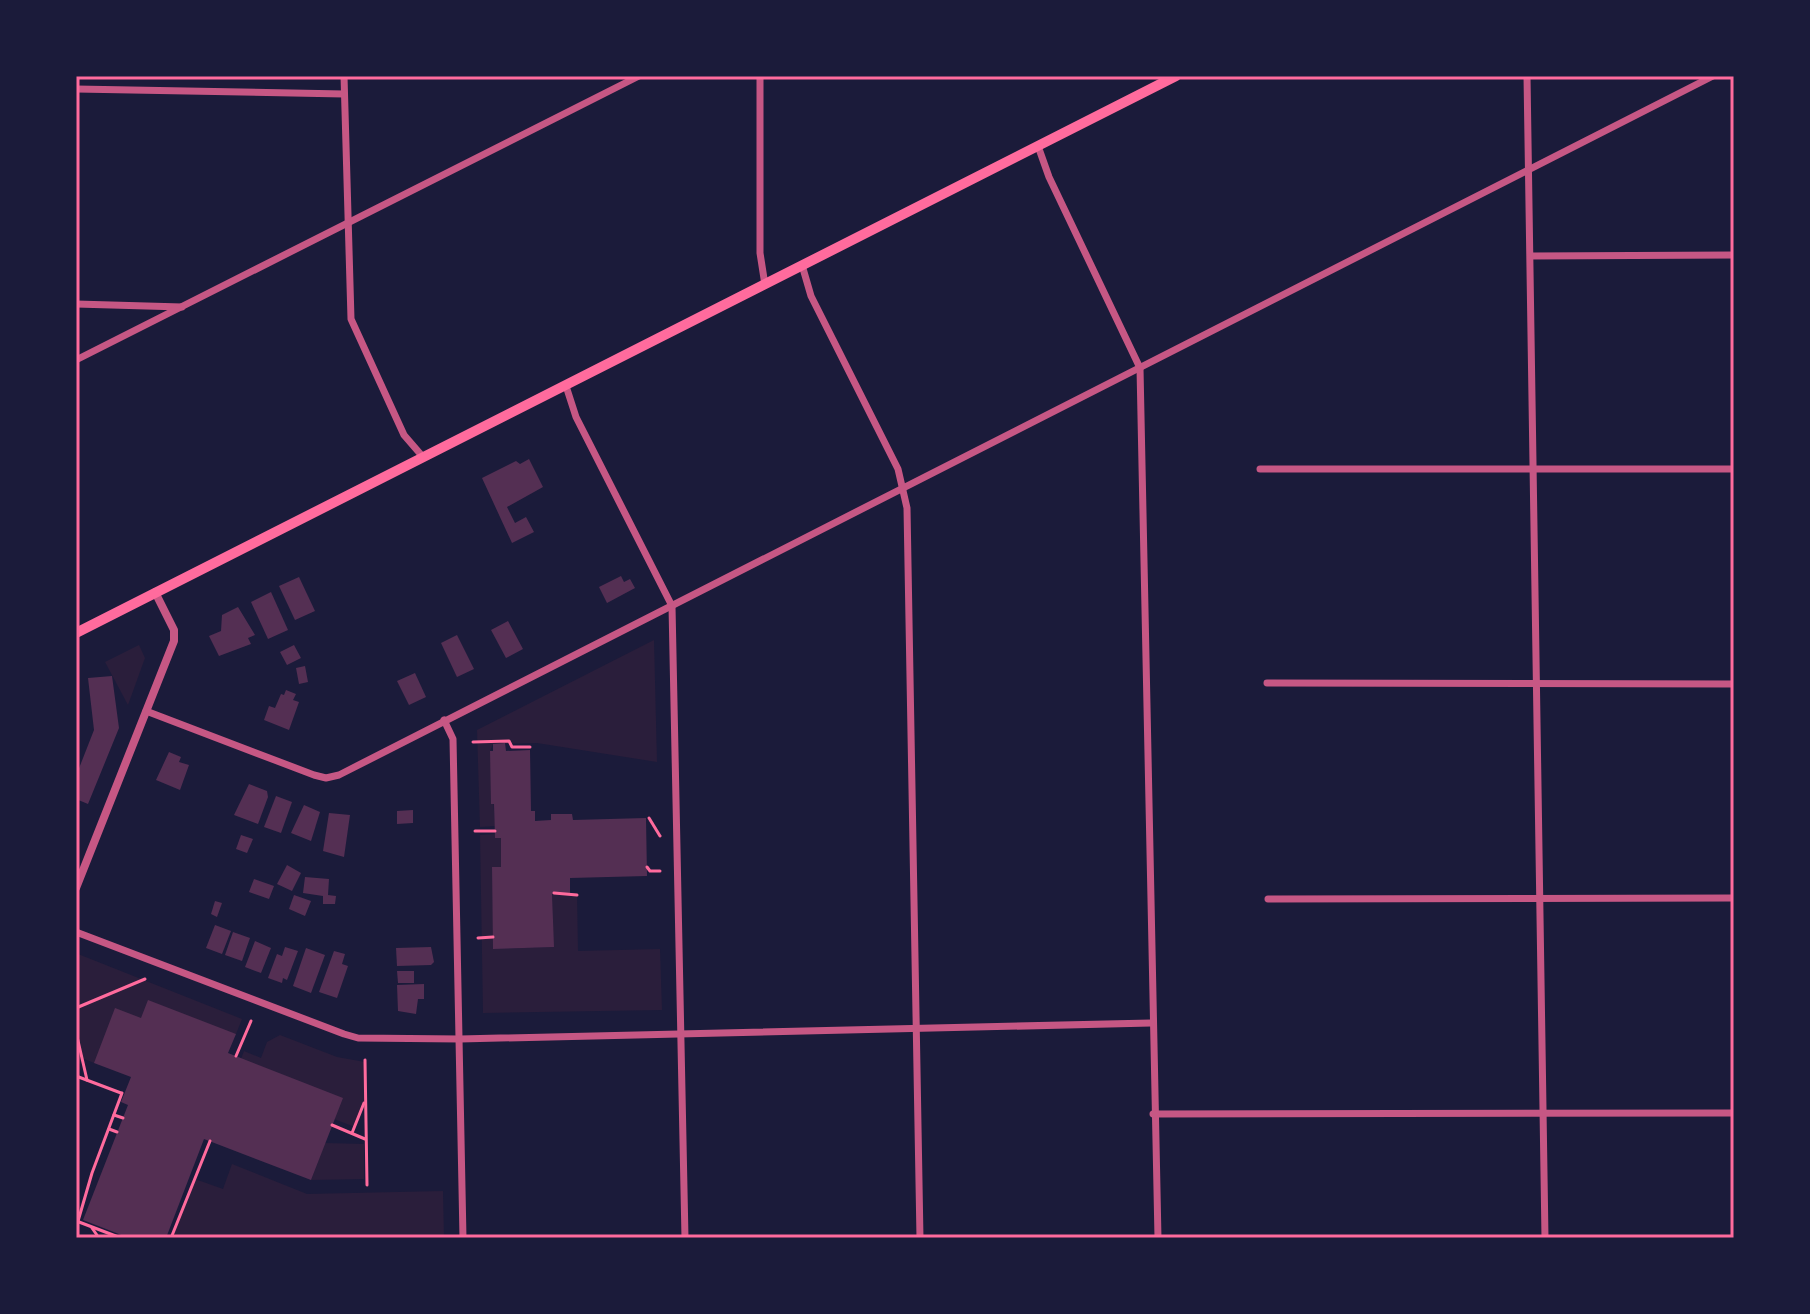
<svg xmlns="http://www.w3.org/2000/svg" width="1810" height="1314" font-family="Montserrat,sans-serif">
  <rect width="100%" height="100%" fill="#1b1b3a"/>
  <!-- green -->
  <g fill="#2a1e3b">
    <polygon points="654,640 657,762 537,743 493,744 490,751 495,826 480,827 477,730"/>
    <polygon points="139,645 145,658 128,705 105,662"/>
    <polygon points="495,834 495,838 501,838 501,867 492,867 494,949 553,947 552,894 577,893 578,951 660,949 662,1010 483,1013 480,835"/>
    <polygon points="78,954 242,1019 236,1034 141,1018 94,1063 82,1058 76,1072"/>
    <polygon points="280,1035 337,1057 365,1062 365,1100 355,1127 334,1119 241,1059 244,1051 261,1058 267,1042"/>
    <polygon points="325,1143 364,1144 364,1179 311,1180"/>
    <polygon points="232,1164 307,1194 443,1191 444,1238 171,1238 195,1179 223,1189"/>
  </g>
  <!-- building -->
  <g fill="#542f53">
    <polygon points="529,459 543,487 507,507 515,523 526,517 534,532 512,543 482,478 516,461 520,464"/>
    <polygon points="621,576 624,582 630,579 635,588 607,603 599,587"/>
    <polygon points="299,577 315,611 295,620 279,586"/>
    <polygon points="271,592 288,630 268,639 251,602"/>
    <polygon points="238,607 255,635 248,638 251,644 219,656 209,636 221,631 222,615"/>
    <polygon points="508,621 523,649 506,658 491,630"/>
    <polygon points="457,635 474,669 457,677 441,643"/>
    <polygon points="294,645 301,658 287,665 280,652"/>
    <polygon points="305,666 308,682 299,684 296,668"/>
    <polygon points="415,673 426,697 409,705 397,681"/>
    <polygon points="112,676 119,728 88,804 76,799 76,776 94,730 88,678"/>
    <polygon points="286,690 296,694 293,700 299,702 289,730 264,720 269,706 275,708 281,694 284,695"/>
    <polygon points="505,743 506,751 530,750 531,811 535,811 535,821 551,820 551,814 572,814 573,820 646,818 647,876 570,878 570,893 552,894 554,947 493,949 492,867 501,867 501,838 495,838 494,804 491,804 490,751 493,751 493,744"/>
    <polygon points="169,752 181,757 179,762 189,765 180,790 156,780"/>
    <polygon points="249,784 267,791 268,797 258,824 234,815"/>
    <polygon points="276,796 292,802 281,833 264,827"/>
    <polygon points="304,805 320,812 311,841 291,833"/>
    <polygon points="413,810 413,823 397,824 397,811"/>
    <polygon points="329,813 350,815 344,857 323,851"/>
    <polygon points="241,835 253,839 247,853 236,849"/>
    <polygon points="287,865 301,873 292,891 277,884"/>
    <polygon points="305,877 329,879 328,895 336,896 335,904 323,904 323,896 303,893"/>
    <polygon points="254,879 274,886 269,899 249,892"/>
    <polygon points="294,895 311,901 305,916 289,909"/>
    <polygon points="215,901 222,903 217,917 211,914"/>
    <polygon points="215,925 231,931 222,954 206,948"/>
    <polygon points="233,932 250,938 242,961 225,955"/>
    <polygon points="255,941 271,948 261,973 245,967"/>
    <polygon points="285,947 298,951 287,980 283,978 282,983 268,978 277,954 282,956"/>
    <polygon points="431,947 434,962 431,965 397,966 396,948"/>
    <polygon points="306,948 325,955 311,993 293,986"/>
    <polygon points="334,951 345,954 342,964 348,966 337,998 319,992"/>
    <polygon points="397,971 414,971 414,983 398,983"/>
    <polygon points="424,984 424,999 418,999 416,1014 398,1011 397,985"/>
    <polygon points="148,1000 236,1034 228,1053 343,1098 311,1180 204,1139 166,1238 129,1238 83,1220 128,1105 121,1102 131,1077 94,1063 115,1008 141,1018"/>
  </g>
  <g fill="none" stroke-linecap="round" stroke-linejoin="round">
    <!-- path -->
    <g stroke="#ff6b9d" stroke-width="3">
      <polyline points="473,742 509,741 512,747 530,747"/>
      <polyline points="649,818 660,836"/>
      <polyline points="475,831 495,831"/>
      <polyline points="647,867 650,871 660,871"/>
      <polyline points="554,893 577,895"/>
      <polyline points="478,938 493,937"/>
      <polyline points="76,1008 145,979"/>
      <polyline points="76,1032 87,1080"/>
      <polyline points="236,1056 251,1021"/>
      <polyline points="365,1060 367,1185"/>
      <polyline points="76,1076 121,1093"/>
      <polyline points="114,1115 123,1118"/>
      <polyline points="332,1125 365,1139"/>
      <polyline points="109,1129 117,1132"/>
      <polyline points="352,1133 364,1103"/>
      <polyline points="79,1222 121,1238"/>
      <polyline points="76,1228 92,1173 122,1093"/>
      <polyline points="92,1228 99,1238"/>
      <polyline points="171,1238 210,1141"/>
    </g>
    <!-- minor -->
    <g stroke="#c65784" stroke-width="7">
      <polyline points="344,76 351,319 404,435 423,457"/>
      <polyline points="760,76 760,253 765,285"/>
      <polyline points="1527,76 1545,1238"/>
      <polyline points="76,89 344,94"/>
      <polyline points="1038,146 1049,177 1140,368 1158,1238"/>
      <polyline points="1531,256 1734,255"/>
      <polyline points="802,265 811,296 898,469 907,508 920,1238"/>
      <polyline points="76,304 182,307"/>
      <polyline points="76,360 639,76"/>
      <polyline points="566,386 576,417 672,606 685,1238"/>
      <polyline points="1260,469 1734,469"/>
      <polyline points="1267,683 1734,684"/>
      <polyline points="146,711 314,775 326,778 339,775 1713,76"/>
      <polyline points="444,720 453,739 463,1238"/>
      <polyline points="1268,899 1734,898"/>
      <polyline points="76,932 344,1034 358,1038 460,1039 1151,1023"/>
      <polyline points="1153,1114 1734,1113"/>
    </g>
    <!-- tertiary -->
    <polyline stroke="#c65784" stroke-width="8" points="76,888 174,641 174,630 155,592"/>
    <!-- secondary -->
    <polyline stroke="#ff6b9d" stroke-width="10" points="76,633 1176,76"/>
  </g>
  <!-- border -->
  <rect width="1810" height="1314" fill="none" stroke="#1b1b3a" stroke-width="156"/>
  <rect x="78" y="78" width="1654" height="1158" fill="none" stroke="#ff6b9d" stroke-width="3"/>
</svg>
